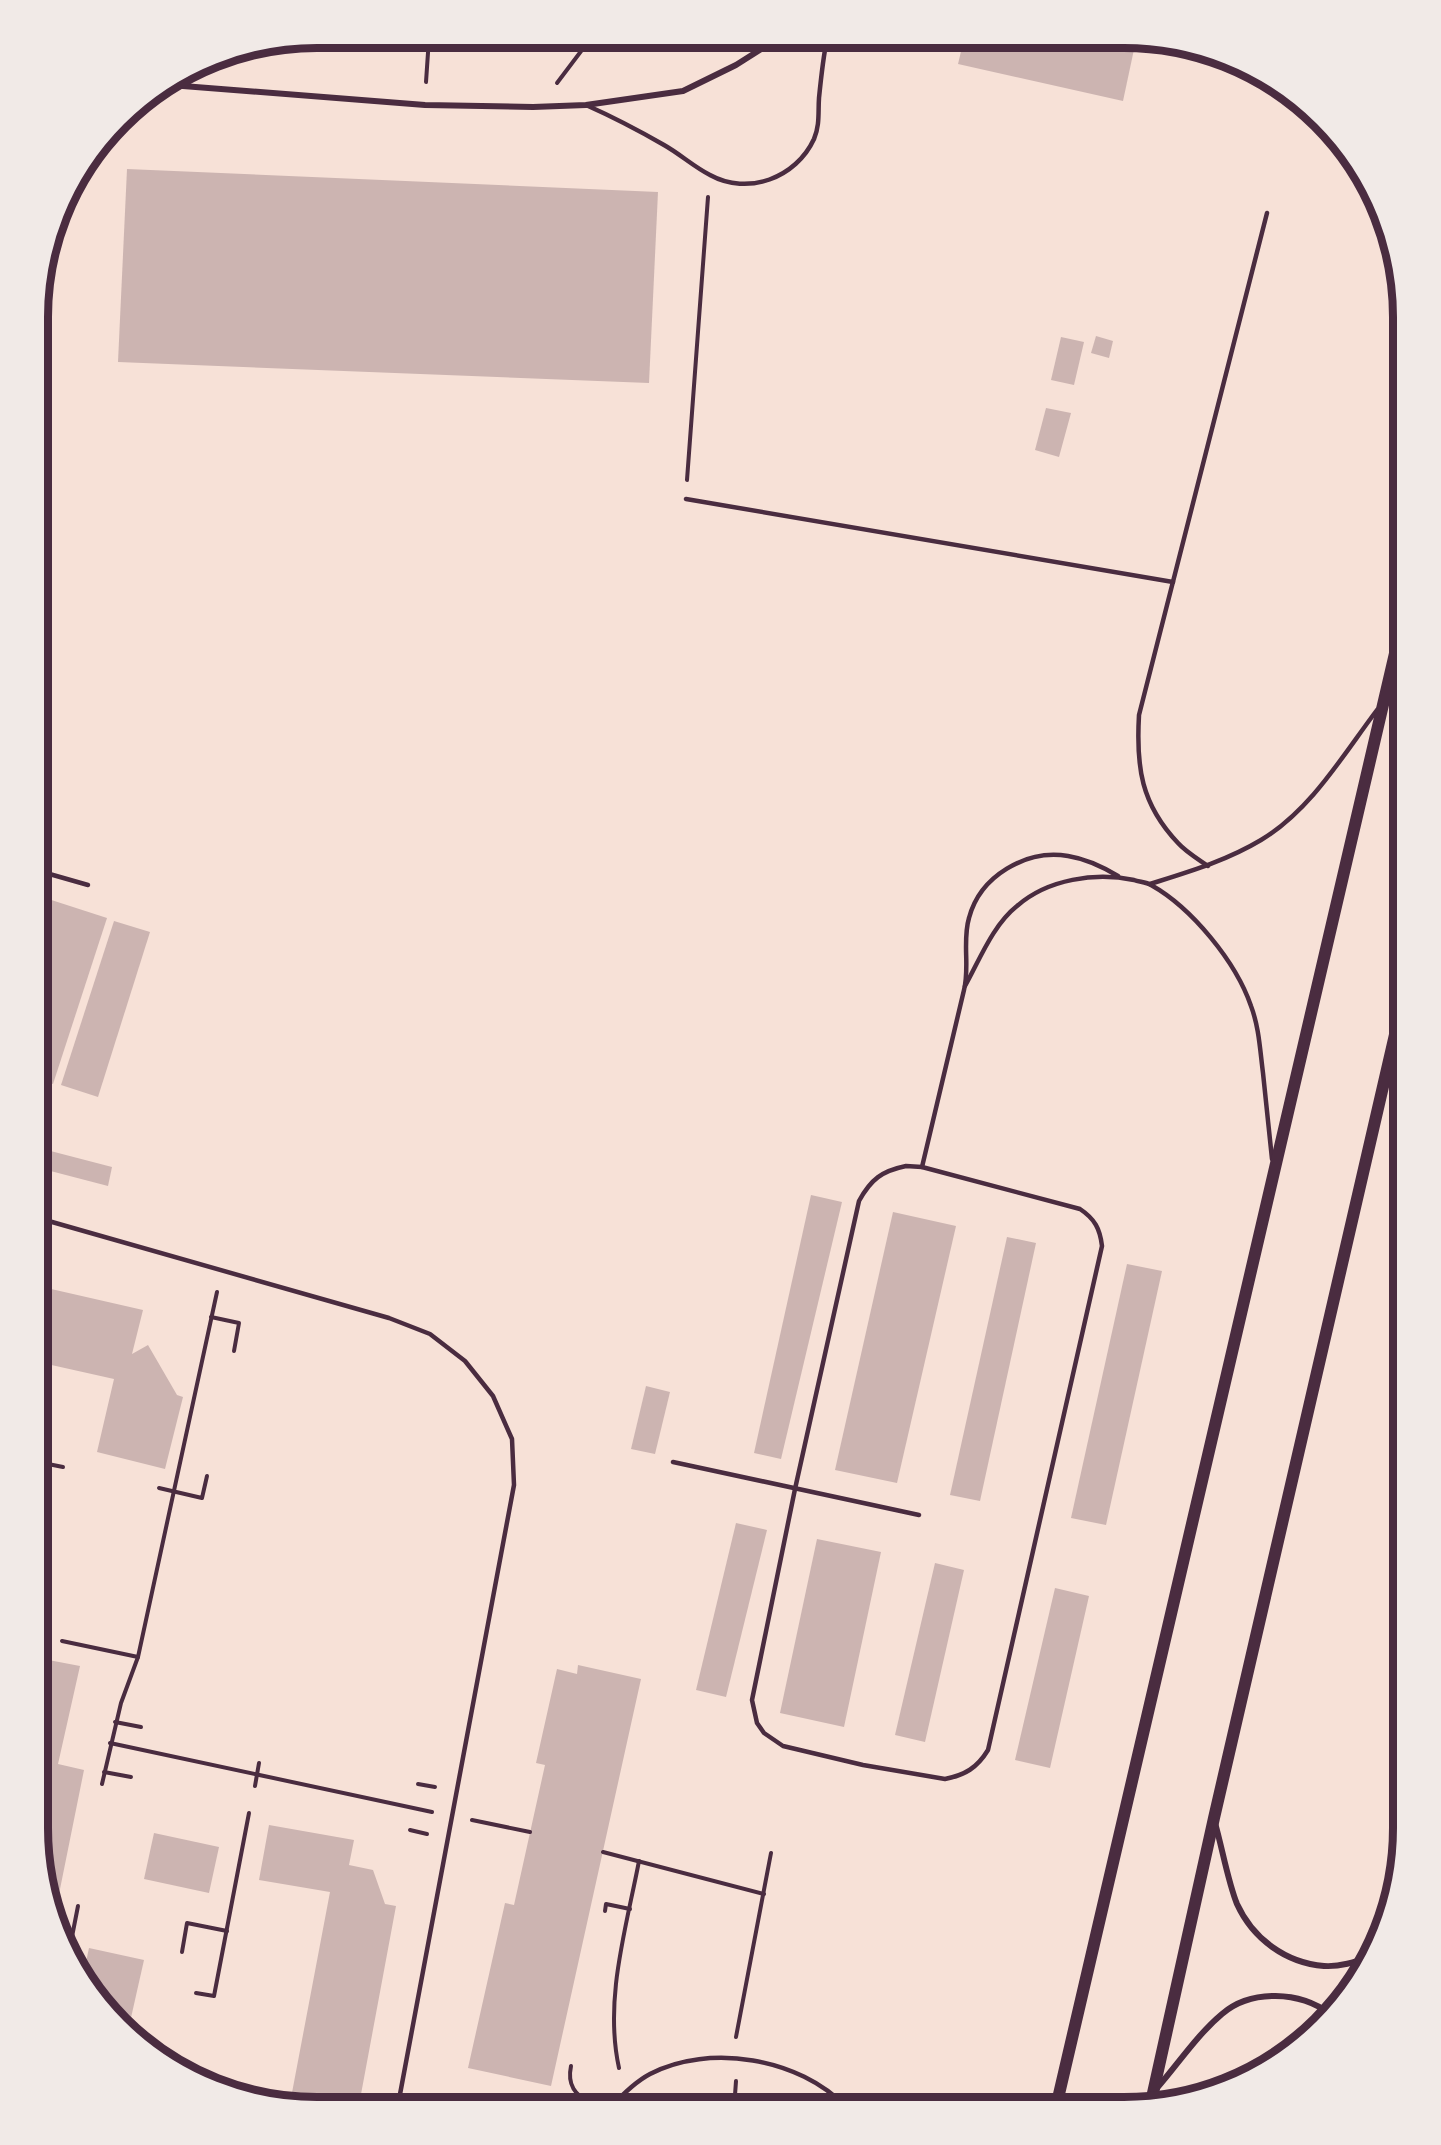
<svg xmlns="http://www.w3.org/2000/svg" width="1441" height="2145" font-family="'IBM Plex Serif',serif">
  <rect width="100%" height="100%" fill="#f7e1d7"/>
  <!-- building -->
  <g fill="#ccb4b1">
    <polygon points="964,39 1136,40 1123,101 958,64"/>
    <polygon points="127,169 658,192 649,383 118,362"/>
    <polygon points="1096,336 1113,341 1109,358 1091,353"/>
    <polygon points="1061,337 1084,342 1074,385 1051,380"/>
    <polygon points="1046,408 1071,413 1059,457 1035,450"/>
    <polygon points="39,896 107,918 53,1084 39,1079"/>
    <polygon points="114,921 150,932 98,1097 61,1085"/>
    <polygon points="39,1148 112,1167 108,1186 39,1168"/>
    <polygon points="811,1195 842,1202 781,1459 754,1453"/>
    <polygon points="893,1212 956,1226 897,1483 835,1470"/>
    <polygon points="1007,1237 1036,1243 980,1501 950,1495"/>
    <polygon points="1127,1264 1162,1271 1106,1525 1071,1518"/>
    <polygon points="38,1286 143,1310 132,1354 148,1345 177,1395 183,1397 165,1469 97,1452 114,1379 38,1362"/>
    <polygon points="646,1386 670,1392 655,1454 631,1449"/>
    <polygon points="736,1523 767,1530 726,1697 696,1690"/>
    <polygon points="817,1539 881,1552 844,1727 780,1713"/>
    <polygon points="935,1563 964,1570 925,1742 895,1735"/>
    <polygon points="1055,1588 1089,1596 1050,1768 1015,1760"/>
    <polygon points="38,1658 80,1666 58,1764 84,1770 58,1899 51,1898 38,1828"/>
    <polygon points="578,1665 641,1679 551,2086 468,2068 505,1903 514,1905 545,1765 536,1763 557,1669 577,1674"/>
    <polygon points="269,1825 354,1840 349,1865 373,1870 385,1904 396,1906 359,2105 281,2105 210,2086 204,2082 291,2098 330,1892 259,1880"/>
    <polygon points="154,1833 219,1847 209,1893 144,1879"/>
    <polygon points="89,1948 144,1960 128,2031 95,1998 83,1976"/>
  </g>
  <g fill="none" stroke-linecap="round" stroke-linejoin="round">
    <!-- path -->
    <g stroke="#4a2c40" stroke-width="4">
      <polyline points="426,82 429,38"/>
      <polyline points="557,83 591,38"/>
      <polyline points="687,480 708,197"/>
      <polyline points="211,1317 239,1323 234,1351"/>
      <polyline points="38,1462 63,1467"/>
      <polyline points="159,1488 202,1498 207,1476"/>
      <polyline points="62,1641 138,1657"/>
      <polyline points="115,1722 141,1727"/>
      <polyline points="110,1743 432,1812"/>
      <polyline points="104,1772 131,1777"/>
      <polyline points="102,1784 121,1703 138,1657 217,1292"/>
      <polyline points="418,1784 435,1787"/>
      <polyline points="255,1786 259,1763"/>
      <polyline points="472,1820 530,1832"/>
      <polyline points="410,1830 427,1834"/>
      <polyline points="603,1852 764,1894"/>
      <polyline points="605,1911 606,1904 630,1909"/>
      <polyline points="69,1952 78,1906"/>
      <polyline points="182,1952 187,1923 227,1931"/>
      <polyline points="196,1993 214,1996 249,1813"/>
      <polyline points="736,2037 771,1853"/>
      <path d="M571,2066C567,2085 575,2095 591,2104"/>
      <path d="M619,2068C604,2000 626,1929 639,1861"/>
      <polyline points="728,2106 735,2095 736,2081"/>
    </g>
    <!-- service -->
    <g stroke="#4a2c40" stroke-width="4.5">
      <path d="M586,105C613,117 638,130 664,145C680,154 694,167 710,175C748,196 796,178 814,139C820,125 818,112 819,98C821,78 823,58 827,39"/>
      <polyline points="686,499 1173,582"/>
      <path d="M1208,866C1198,859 1186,852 1178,843C1141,804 1136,767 1139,715L1267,213"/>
      <polyline points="39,871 88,885"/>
      <path d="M1150,884C1188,872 1226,861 1261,840C1311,810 1343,755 1377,710"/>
      <path d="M965,986C980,959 993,925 1017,906C1048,879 1095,872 1134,880C1139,882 1146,882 1151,885C1192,908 1236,962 1251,1006C1259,1027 1260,1050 1263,1073C1266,1102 1269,1131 1272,1159"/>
      <path d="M906,1166L922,1167L1080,1209C1095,1219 1100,1229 1102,1246L988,1750C977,1768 965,1775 945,1779L863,1765L783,1746L764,1733L757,1723L752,1700L795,1489L859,1201C871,1179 882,1171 906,1166Z"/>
      <path d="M922,1167C936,1108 950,1049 964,990C970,967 962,941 969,918C980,876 1026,849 1068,856C1087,859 1103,867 1118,876"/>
      <polyline points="38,1218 389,1318 430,1334 465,1361 493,1396 512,1439 514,1485 398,2105"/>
      <polyline points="673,1462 919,1515"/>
      <path d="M612,2106C623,2094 635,2082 650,2074C709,2043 800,2058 846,2107"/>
    </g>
    <!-- minor -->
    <g stroke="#4a2c40" stroke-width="6">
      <polyline points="170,85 425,105 533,107 586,105 683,91 736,65 777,39"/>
      <path d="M1215,1823C1222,1847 1228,1882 1237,1904C1253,1939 1286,1963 1324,1966C1340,1967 1355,1962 1369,1957"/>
      <path d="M1157,2088C1178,2064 1197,2035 1222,2014C1251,1989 1300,1991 1330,2014"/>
    </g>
    <!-- secondary -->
    <g stroke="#4a2c40" stroke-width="12">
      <polyline points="1151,2102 1214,1818 1403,1000"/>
      <polyline points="1056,2107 1403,619"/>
    </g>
  </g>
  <!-- crop -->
  <path d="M0 0H1441V2145H0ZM317 48H1124A269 269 0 0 1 1393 317V1828A269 269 0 0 1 1124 2097H317A269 269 0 0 1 48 1828V317A269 269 0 0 1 317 48Z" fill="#f1eae7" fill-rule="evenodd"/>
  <path fill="none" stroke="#4a2c40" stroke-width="8" d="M317 48H1124A269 269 0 0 1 1393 317V1828A269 269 0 0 1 1124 2097H317A269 269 0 0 1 48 1828V317A269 269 0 0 1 317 48Z"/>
</svg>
